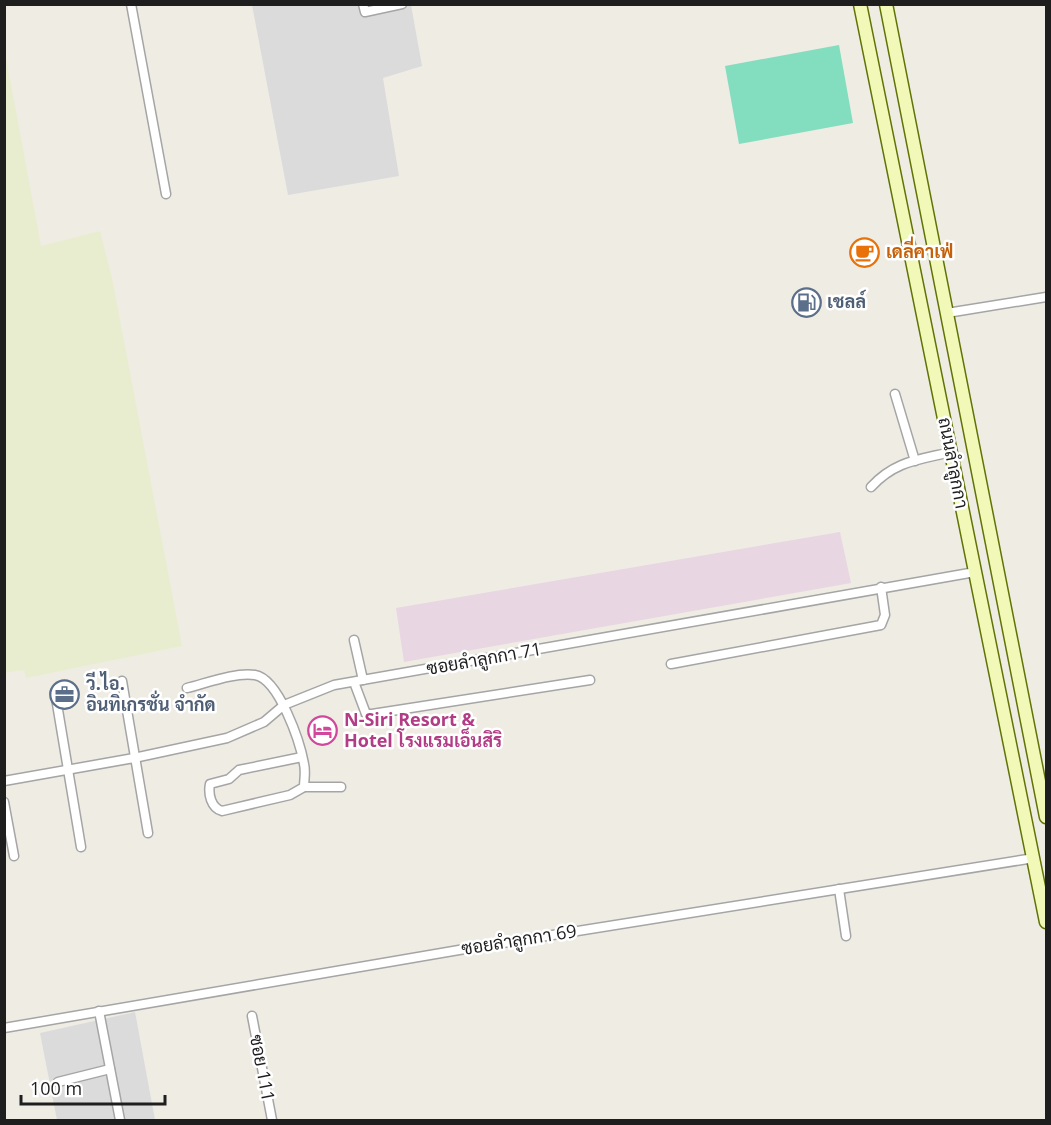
<svg xmlns="http://www.w3.org/2000/svg" width="1051" height="1125" font-family="'Open Sans',Sarabun,sans-serif">
  <rect width="100%" height="100%" fill="#efece4"/>
  <!-- residential -->
  <g fill="#dcdbdb">
    <polygon points="369,4 411,5 422,66 383,78 399,176 288,195 252,5"/>
    <polygon points="135,1012 155,1120 57,1120 40,1033"/>
  </g>
  <!-- industrial -->
  <polygon fill="#e8d6e3" points="840,532 851,583 404,662 396,608"/>
  <!-- farmland -->
  <polygon fill="#e9edcf" points="5,52 41,246 100,231 112,278 182,646 26,678 24,670 4,673"/>
  <!-- pitch -->
  <polygon fill="#83ddbf" points="839,45 853,123 739,144 725,66"/>
  <g fill="none" stroke-linecap="round" stroke-linejoin="round">
    <defs>
      <g id="street">
        <polyline points="131,4 166,194"/>
        <polyline points="363,4 365,12 402,4"/>
        <polyline points="947,313 1046,297"/>
        <polyline points="895,394 915,461"/>
        <path d="M871,487C895,461 918,460 951,452"/>
        <polyline points="354,640 363,680"/>
        <polyline points="671,664 881,625 885,615 881,587"/>
        <polyline points="122,681 148,833"/>
        <polyline points="354,682 366,714 372,714 590,680"/>
        <path d="M187,688C207,683 235,672 255,675C279,679 300,742 304,764C306,772 304,780 304,787L290,795L222,811C211,808 208,794 210,784L229,779L239,770L302,757"/>
        <polyline points="55,692 81,847"/>
        <polyline points="4,781 134,758 227,738 264,722 284,705 334,685 975,572"/>
        <polyline points="304,787 341,787"/>
        <polyline points="4,802 14,856"/>
        <polyline points="839,889 846,936"/>
        <polyline points="99,1011 120,1120"/>
        <polyline points="252,1016 272,1120"/>
        <polyline points="4,1028 459,950 1034,858"/>
        <polyline points="58,1082 110,1069"/>
      </g>
      <g id="secondary">
        <polyline points="860,4 1046,922"/>
        <polyline points="886,4 1046,817"/>
      </g>
    </defs>
    <!-- street casing -->
    <use href="#street" stroke="#a5a5a5" stroke-width="11"/>
    <!-- secondary casing -->
    <use href="#secondary" stroke="#617306" stroke-width="15"/>
    <!-- street -->
    <use href="#street" stroke="#fff" stroke-width="8"/>
    <!-- secondary -->
    <use href="#secondary" stroke="#f1f8b8" stroke-width="12"/>
  </g>
  <!-- icons -->
  <defs>
    <symbol id="cafe-ring" viewBox="-11 -11 22 22"><circle r="9.5" fill="#fff" stroke="#e8710a" stroke-width="1.5"/><path d="M-5.5-4.5H6V0H3Q3 3.5 0 3.5H-2.5Q-5.5 3.5-5.5 0ZM3-3.2v2h1.7v-2ZM-6 4.5H4V6H-6Z" fill="#e8710a"/></symbol>
    <symbol id="fuel-ring" viewBox="-11 -11 22 22"><circle r="9.5" fill="#fff" stroke="#5c6f8a" stroke-width="1.5"/><path d="M-5.5-6h7V0h2V4h1.3V-2.5L3-4.5l.8-.8L6-3V5H2.5V1h-1V6h-7ZM-4.2-4.7v3.2H.2V-4.7Z" fill="#5c6f8a"/></symbol>
    <symbol id="office-ring" viewBox="-11 -11 22 22"><circle r="9.5" fill="#fff" stroke="#5c6f8a" stroke-width="1.5"/><path d="M-6-3h4V-5.5h4V-3h4V5H-6ZM-1-4.5V-3h2v-1.5ZM-6 0V1H6V0Z" fill="#5c6f8a"/></symbol>
    <symbol id="hotel-ring" viewBox="-11 -11 22 22"><circle r="9.5" fill="#fff" stroke="#d1479c" stroke-width="1.5"/><path d="M-6-4.5h1.5V1H6V5H4.5V3h-9V5H-6ZM-4 0a1.8 1.8 0 1 1 3.6 0ZM.5 0V-2.5h3Q6-2.5 6 0Z" fill="#d1479c"/></symbol>
  </defs>
  <g fill-rule="evenodd">
    <use href="#cafe-ring" x="848" y="236" width="33" height="33"/>
    <use href="#fuel-ring" x="790" y="286" width="33" height="33"/>
    <use href="#office-ring" x="48" y="678" width="33" height="33"/>
    <use href="#hotel-ring" x="306" y="714" width="33" height="33"/>
  </g>
  <g text-anchor="middle" stroke-width="5" stroke-linejoin="round" paint-order="stroke">
    <!-- food labels -->
    <g font-size="18" font-weight="bold" fill="#c56008" stroke="#fff" text-anchor="start">
      <text x="886" y="258">เดลี่คาเฟ่</text>
    </g>
    <!-- service labels -->
    <g font-size="18" font-weight="bold" fill="#4e5e75" stroke="#fff" text-anchor="start">
      <text x="827" y="308">เชลล์</text>
      <text x="86" y="690">วี.ไอ.<tspan x="86" dy="21">อินทิเกรชั่น จำกัด</tspan></text>
    </g>
    <!-- street labels -->
    <g font-size="18" fill="#1e1e1e" stroke="#fff">
      <text transform="translate(953 463) rotate(79)" y="6">ถนนลำลูกกา</text>
      <text transform="translate(484 659) rotate(-10)" y="6">ซอยลำลูกกา 71</text>
      <text transform="translate(519 940) rotate(-9)" y="6">ซอยลำลูกกา 69</text>
      <text transform="translate(262 1068) rotate(79)" y="6">ซอย 111</text>
    </g>
    <!-- hotel labels -->
    <g font-size="18" font-weight="bold" fill="#b23c85" stroke="#fff" text-anchor="start">
      <text x="344" y="726">N-Siri Resort &amp;<tspan x="344" dy="21">Hotel โรงแรมเอ็นสิริ</tspan></text>
    </g>
  </g>
  <!-- border -->
  <rect width="1051" height="1125" fill="none" stroke="#1e1e1e" stroke-width="12"/>
  <!-- scale -->
  <path d="M21 1095v9h144v-9" fill="none" stroke="#1e1e1e" stroke-width="3"/>
  <text x="30" y="1095" font-size="18" fill="#1e1e1e" stroke="#ffffff" stroke-width="4.5" paint-order="stroke">100 m</text>
</svg>
